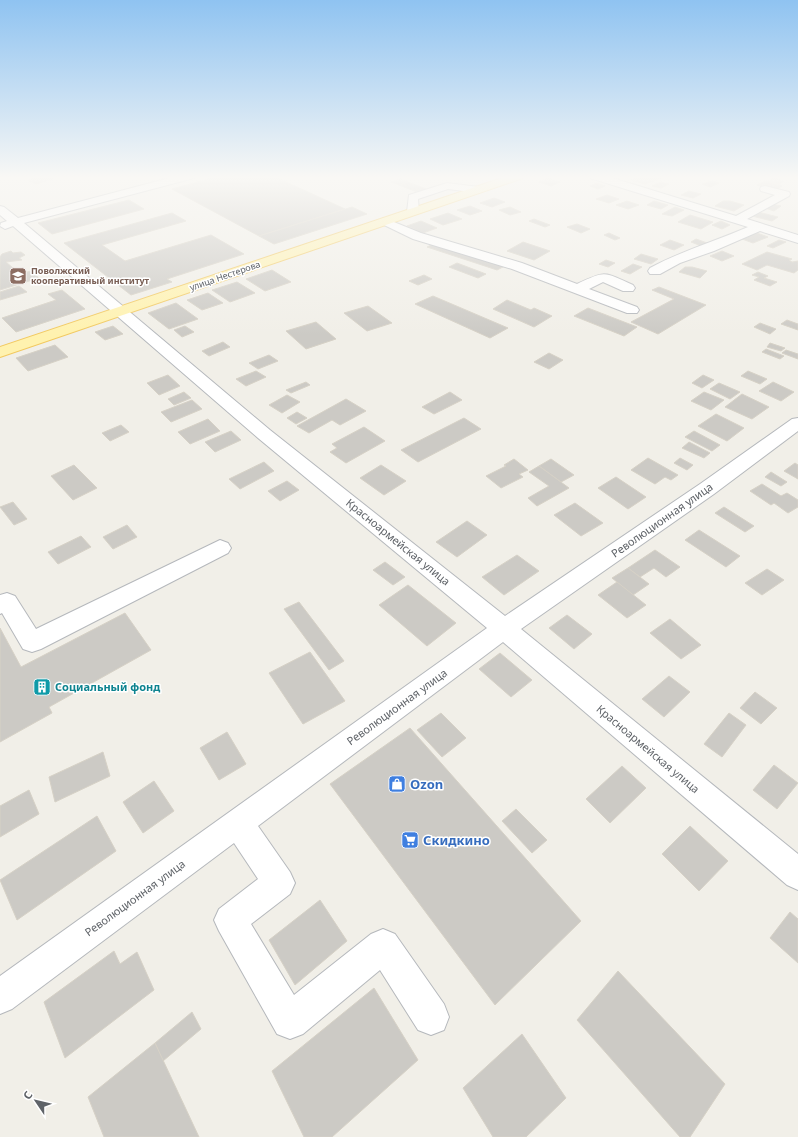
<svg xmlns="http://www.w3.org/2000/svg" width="798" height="1137" font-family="'Noto Sans',sans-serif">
  <rect width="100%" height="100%" fill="#f1efe8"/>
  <!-- building -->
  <g fill="#cccac5" stroke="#d6d1c6">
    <polygon points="43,176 53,179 36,184 28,180"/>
    <polygon points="219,176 273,176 345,209 259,236 172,189"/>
    <polygon points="641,176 656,176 661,178 645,184 631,180"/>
    <polygon points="548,178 560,182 551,186 539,182"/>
    <polygon points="773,178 784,181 779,184 768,181"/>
    <polygon points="400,179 408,182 399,185 391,182"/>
    <polygon points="712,181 719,183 710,187 702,184"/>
    <polygon points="765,181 782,186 775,190 757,185"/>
    <polygon points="408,182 426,189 417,192 399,185"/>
    <polygon points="661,182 669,184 661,188 652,186"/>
    <polygon points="597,183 605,186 598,189 590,186"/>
    <polygon points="689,191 701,194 693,198 681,195"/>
    <polygon points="607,195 619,199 609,203 596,199"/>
    <polygon points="494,198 505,202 492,207 480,203"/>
    <polygon points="129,200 144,209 52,234 38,223"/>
    <polygon points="627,201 639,205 628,209 616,205"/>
    <polygon points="654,201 668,205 661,209 647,205"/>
    <polygon points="723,201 730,201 744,205 734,211 715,206"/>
    <polygon points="772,204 781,206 774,211 765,208"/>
    <polygon points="470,206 482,211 470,215 457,210"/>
    <polygon points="352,207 367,214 274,244 259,236"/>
    <polygon points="510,207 521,212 510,215 499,210"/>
    <polygon points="675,207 684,210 672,216 662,214"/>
    <polygon points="758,212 778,217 772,221 752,216"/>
    <polygon points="172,213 186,221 102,245 125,261 211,235 244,254 167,279 172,282 131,295 64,243"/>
    <polygon points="448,213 462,219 443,225 430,219"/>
    <polygon points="690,215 713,222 701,229 678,222"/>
    <polygon points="534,219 550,225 545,227 529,221"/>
    <polygon points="421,221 437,228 423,233 407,226"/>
    <polygon points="721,221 730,225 722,229 712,225"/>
    <polygon points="577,224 590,229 581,233 567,227"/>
    <polygon points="609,233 620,238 615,240 604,235"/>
    <polygon points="757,233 768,237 753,243 742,239"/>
    <polygon points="696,239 710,244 704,247 691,242"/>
    <polygon points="670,240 684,245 674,250 660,245"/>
    <polygon points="779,240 786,242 773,248 767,246"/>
    <polygon points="523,242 550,251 534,260 507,251"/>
    <polygon points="435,243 505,266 497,270 427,247"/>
    <polygon points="11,251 13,253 21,252 25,255 19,258 22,260 6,262 20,274 31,271 39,278 0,290 0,257 2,254"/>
    <polygon points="722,251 734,256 722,261 710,256"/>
    <polygon points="767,252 792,259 789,260 792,262 798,261 798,270 794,273 767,265 757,270 742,264"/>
    <polygon points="641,254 658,259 651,264 634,259"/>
    <polygon points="606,260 615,263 608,267 599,264"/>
    <polygon points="457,263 486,274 478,278 449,267"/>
    <polygon points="633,264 642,267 630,274 621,271"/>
    <polygon points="685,267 692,267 707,271 700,278 679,272"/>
    <polygon points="272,270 291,282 265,291 246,279"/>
    <polygon points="758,272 768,276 764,278 777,282 770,286 754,280 759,277 752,275"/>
    <polygon points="424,275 432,279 418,285 409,281"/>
    <polygon points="237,282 255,293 230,302 212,290"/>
    <polygon points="19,286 27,292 0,300 0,292"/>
    <polygon points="659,287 706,305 658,334 631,322 674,299 652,290"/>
    <polygon points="62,290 85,309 16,332 2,318 56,300 48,294"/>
    <polygon points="208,293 223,303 202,310 187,300"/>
    <polygon points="433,296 508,328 490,338 415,304"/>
    <polygon points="507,300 531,310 534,308 552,316 534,327 493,309"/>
    <polygon points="176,303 198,319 169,329 148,313"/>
    <polygon points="368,306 392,323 367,331 344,313"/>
    <polygon points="588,308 637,327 624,336 574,316"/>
    <polygon points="787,320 798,324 798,330 781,324"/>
    <polygon points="316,322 336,339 306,349 286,331"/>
    <polygon points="760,323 776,329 770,334 754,327"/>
    <polygon points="113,326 123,334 105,340 95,332"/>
    <polygon points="185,326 194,332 182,337 174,330"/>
    <polygon points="223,342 230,347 209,356 202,351"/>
    <polygon points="770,343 785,348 781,351 767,347"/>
    <polygon points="55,345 68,357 28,371 16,358"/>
    <polygon points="766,349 784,356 780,359 762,352"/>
    <polygon points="786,350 798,354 798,359 782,353"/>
    <polygon points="549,353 563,360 549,369 534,362"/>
    <polygon points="269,355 278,361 258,369 249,363"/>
    <polygon points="256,371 266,377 246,386 236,379"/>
    <polygon points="748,371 767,379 760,384 741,376"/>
    <polygon points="168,375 180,386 159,395 147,383"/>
    <polygon points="703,375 714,380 702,388 692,383"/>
    <polygon points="306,382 310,385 291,393 286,390"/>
    <polygon points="773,382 794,392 781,401 759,391"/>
    <polygon points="719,383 740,392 730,399 710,389"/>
    <polygon points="184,392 191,398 174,405 168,399"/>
    <polygon points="450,392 462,400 434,414 422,407"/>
    <polygon points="704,392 724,400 711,410 691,401"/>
    <polygon points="742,394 769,407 752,419 725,407"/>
    <polygon points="287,395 300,402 282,413 269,405"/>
    <polygon points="346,399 366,411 340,425 332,420 309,433 297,426"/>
    <polygon points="192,400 202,409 171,422 161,412"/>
    <polygon points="297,412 307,418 296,424 287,418"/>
    <polygon points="716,414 744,428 727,441 698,426"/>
    <polygon points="464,418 481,429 418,462 401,450"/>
    <polygon points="208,419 220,431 190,444 178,432"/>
    <polygon points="121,425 129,432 110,441 102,433"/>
    <polygon points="364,427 385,441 346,463 330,452 337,448 332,444"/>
    <polygon points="231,431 241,440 215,452 205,442"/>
    <polygon points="694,431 720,445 712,451 685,437"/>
    <polygon points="689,442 710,453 704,458 682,448"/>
    <polygon points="648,458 678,475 671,480 665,477 655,484 631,470"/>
    <polygon points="680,458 693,465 687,470 674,463"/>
    <polygon points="514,459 528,470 519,474 523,477 501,488 486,476 506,466 504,465"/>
    <polygon points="551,459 574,475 561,482 539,466"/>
    <polygon points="264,462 274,471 240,489 229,479"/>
    <polygon points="795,463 798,465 798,479 784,471"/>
    <polygon points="74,465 97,488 73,500 51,476"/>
    <polygon points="381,465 406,481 384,495 360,478"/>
    <polygon points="539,466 569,488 537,506 528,498 549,486 529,472"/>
    <polygon points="771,472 787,482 781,486 765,477"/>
    <polygon points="616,477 646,497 628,509 598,488"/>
    <polygon points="287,481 299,490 280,501 268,491"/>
    <polygon points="762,484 781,496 787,493 798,500 798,507 788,513 774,503 771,505 750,491"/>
    <polygon points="13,502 27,519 14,525 0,507"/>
    <polygon points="575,503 603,523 581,536 554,515"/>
    <polygon points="724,507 754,526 745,532 715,513"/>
    <polygon points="467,521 487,535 457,557 436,542"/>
    <polygon points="127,525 137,537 113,549 103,537"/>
    <polygon points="699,530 740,556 726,567 685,540"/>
    <polygon points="81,536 91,547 58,564 48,552"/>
    <polygon points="655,550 680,567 666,577 654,568 640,577 628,568"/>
    <polygon points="517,555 539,571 504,595 482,577"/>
    <polygon points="385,562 405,577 393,585 373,570"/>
    <polygon points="628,568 649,584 633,595 612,578"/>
    <polygon points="767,569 784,580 762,595 745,583"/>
    <polygon points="617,582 646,605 627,618 598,595"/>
    <polygon points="408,585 456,623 427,646 379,605"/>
    <polygon points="299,602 344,661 329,670 284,609"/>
    <polygon points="125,613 151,650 49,707 52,713 0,742 0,628 21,667"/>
    <polygon points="567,615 592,634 574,649 549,628"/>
    <polygon points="670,619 701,645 681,659 650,633"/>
    <polygon points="310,652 345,701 303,724 269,673"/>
    <polygon points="500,653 532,680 511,697 479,669"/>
    <polygon points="669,676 690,692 664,717 642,699"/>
    <polygon points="755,692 777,708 761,724 740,708"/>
    <polygon points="441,713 466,738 442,757 417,730"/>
    <polygon points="729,713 746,725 722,757 704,744"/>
    <polygon points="410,728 581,921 495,1005 330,784"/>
    <polygon points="227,732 246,764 219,780 200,748"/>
    <polygon points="103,752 110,776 55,802 49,777"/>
    <polygon points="774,765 798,783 777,809 753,790"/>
    <polygon points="622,766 646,788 610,823 586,799"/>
    <polygon points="154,781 174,811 143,833 123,802"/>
    <polygon points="29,790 39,814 0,837 0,806"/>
    <polygon points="516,809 547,840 532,853 502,821"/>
    <polygon points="97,816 116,851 17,920 0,880"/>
    <polygon points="690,826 728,861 699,891 662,854"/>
    <polygon points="320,900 347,941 295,985 269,940"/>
    <polygon points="790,912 798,919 798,963 770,938"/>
    <polygon points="114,951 120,964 137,952 154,990 65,1058 44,1002"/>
    <polygon points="618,971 725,1084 690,1137 680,1137 577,1020"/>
    <polygon points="374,988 418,1060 332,1137 304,1137 272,1071"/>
    <polygon points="192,1012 201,1029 163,1061 155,1043"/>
    <polygon points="522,1034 566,1098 526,1137 493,1137 463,1088"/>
    <polygon points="155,1043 199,1137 104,1137 88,1097"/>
  </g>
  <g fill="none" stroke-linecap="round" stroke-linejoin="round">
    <defs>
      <g id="minor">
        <polygon points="177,176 195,176 194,178 24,223 270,430 505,616 700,484 792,419 798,418 798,431 714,494 521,629 798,854 798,890 787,885 503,642 258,826 290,872 295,883 290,894 251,924 294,995 371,934 383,929 395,934 444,1004 449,1017 444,1030 431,1035 418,1030 380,970 303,1034 290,1039 277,1034 219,931 214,920 219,909 258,879 234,843 12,1009 0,1014 0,976 487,628 258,438 13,226 5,229 0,226 1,223 7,221 0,215 0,206 4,207 18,218"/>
        <path d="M589,176H606L736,216L775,195L761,191L760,189L761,187L765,186L789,192L790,194L789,196L747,219L798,235V243L760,231L714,251L680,263L660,274H650L648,271L650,268C681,251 716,241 748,227L590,178Z"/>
        <polygon points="447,183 479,187 484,190 479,193 448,189 418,199 419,212 417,214 409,214 407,212 409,195"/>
        <path d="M384,218L421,233L522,263L577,284C607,270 603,272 633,285L635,288L633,291H623L603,282L589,289L637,307L639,310L637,313H627L512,269L413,239L380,223L378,221Z"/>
        <polygon points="220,540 228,543 231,548 228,553 41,649 32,652 23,649 2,613 0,614 0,595 7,593 15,596 36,629"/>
      </g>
      <polygon id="major" points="508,176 524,176 523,178 0,357 0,347"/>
    </defs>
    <!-- minor casing -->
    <use href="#minor" stroke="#b5b8bc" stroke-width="2"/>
    <!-- major casing -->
    <use href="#major" stroke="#f2c960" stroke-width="2"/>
    <!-- minor -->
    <use href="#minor" fill="#fff" fill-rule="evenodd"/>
    <!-- major -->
    <use href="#major" fill="#fff2af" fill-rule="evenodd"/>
  </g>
  <!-- sky -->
  <linearGradient id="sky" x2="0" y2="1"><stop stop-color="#8fc3f1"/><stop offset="0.53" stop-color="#f9f8f5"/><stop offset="1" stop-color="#f9f8f5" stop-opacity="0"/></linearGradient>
  <rect width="798" height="335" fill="url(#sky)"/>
  <!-- icons -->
  <defs>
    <symbol id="university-square" viewBox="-11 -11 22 22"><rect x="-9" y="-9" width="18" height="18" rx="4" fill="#8d6e63" stroke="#fff"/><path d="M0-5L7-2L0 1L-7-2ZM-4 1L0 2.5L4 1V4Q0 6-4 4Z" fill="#fff"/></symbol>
    <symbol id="building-square" viewBox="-11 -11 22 22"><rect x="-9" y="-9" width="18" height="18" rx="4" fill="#0f9aa8" stroke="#fff"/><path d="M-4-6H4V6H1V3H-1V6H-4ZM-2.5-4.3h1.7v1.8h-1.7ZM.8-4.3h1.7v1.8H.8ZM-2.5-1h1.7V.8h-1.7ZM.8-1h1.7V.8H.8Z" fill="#fff"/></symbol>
    <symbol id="shop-square" viewBox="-11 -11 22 22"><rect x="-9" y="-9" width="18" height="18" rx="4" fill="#3f7fe0" stroke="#fff"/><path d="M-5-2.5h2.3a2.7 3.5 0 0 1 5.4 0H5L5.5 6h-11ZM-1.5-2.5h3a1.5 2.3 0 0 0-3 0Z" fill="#fff"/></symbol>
    <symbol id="supermarket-square" viewBox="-11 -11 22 22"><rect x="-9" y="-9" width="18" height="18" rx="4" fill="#3f7fe0" stroke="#fff"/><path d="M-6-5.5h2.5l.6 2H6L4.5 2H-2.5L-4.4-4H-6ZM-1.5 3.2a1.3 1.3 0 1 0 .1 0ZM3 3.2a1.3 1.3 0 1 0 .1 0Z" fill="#fff"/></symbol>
  </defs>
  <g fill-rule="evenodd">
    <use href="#university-square" x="8" y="266" width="20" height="20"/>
    <use href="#building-square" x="32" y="677" width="20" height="20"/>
    <use href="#shop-square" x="387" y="774" width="20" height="20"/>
    <use href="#supermarket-square" x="400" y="830" width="20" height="20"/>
  </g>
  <g text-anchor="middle" stroke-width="3" stroke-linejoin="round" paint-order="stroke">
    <!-- far-education labels -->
    <g font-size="9" font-weight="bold" fill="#785e54" stroke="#fff" text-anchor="start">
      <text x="31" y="274">Поволжский<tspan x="31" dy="10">кооперативный институт</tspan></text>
    </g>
    <!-- far-street labels -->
    <g font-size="9" fill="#5f6368" stroke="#fff">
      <text transform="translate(225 276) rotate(-19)" y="3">улица Нестерова</text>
    </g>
    <!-- street labels -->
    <g font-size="11" fill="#5f6368" stroke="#fff">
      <text transform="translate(662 520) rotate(-35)" y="4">Революционная улица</text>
      <text transform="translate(398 542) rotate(39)" y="4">Красноармейская улица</text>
      <text transform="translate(397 707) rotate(-36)" y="4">Революционная улица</text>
      <text transform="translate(648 749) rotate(40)" y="4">Красноармейская улица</text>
      <text transform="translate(135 898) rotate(-36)" y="4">Революционная улица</text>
    </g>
    <!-- culture labels -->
    <g font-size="11" font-weight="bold" fill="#0d838f" stroke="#fff" text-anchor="start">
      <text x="55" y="691">Социальный фонд</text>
    </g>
    <!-- near-shop labels -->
    <g font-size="13" font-weight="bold" fill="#366cbe" stroke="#fff" text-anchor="start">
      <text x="410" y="789">Ozon</text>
      <text x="423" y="845">Скидкино</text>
    </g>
  </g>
  <!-- north arrow -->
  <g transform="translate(36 1101) rotate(305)" stroke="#ffffff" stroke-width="3" paint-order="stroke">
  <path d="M0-3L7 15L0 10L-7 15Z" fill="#5f6368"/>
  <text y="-6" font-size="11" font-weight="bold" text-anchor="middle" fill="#5f6368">С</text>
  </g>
</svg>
